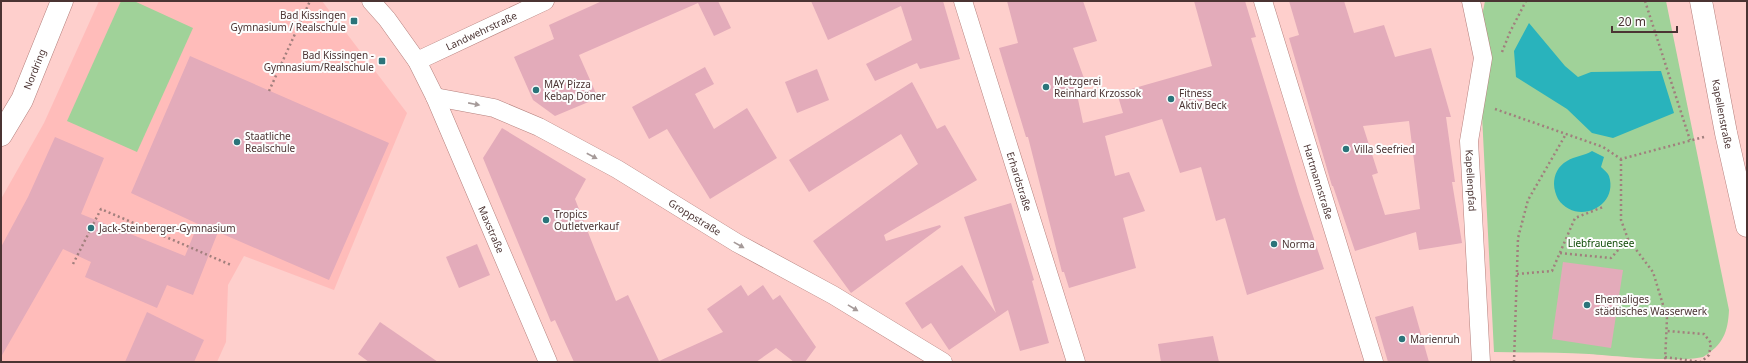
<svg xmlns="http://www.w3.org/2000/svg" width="1748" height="363" font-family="'Noto Sans',sans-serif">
  <rect width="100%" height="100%" fill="#fecfcc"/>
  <!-- built -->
  <polygon fill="#ffbcba" points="99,1 322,1 407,113 334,290 244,256 228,285 226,342 217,362 1,362 1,199 44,123"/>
  <!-- green -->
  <g fill="#a0d299">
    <polygon points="121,1 134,1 193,28 137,152 67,121"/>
    <path d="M1485,1H1666L1729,310C1728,332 1723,345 1703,357C1678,363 1618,356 1589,354C1557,352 1526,353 1494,352L1478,36Z"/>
  </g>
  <!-- water -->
  <g fill="#29b3bc">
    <polygon points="1529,23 1565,66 1578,77 1591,72 1661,71 1674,113 1613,138 1592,133 1567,109 1516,77 1514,51"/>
    <path d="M1592,151L1604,157L1601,167C1604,170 1608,173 1609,176C1619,207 1576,226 1558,199C1556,195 1554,189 1554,184C1554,175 1558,166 1567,161C1575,156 1584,156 1592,151Z"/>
  </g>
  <!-- building -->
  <g fill="#e3abba" fill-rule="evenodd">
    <polygon points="602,1 718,1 731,28 714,36 698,3 579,55 598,98 555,116 533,100 514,57 554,39 549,25"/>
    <polygon points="811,1 943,1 960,59 920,69 917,63 875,81 866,64 912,40 901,6 828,40"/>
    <polygon points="1007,1 1083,1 1097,41 1073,48 1085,81 1075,85 1083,123 1123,113 1117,93 1212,66 1194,1 1245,1 1256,37 1251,38 1299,194 1324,269 1247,295 1225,218 1216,221 1201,167 1180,173 1162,119 1105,136 1115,176 1129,172 1145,211 1123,218 1136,268 1069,288 1064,272 1062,272 1028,137 1026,137 999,48 1018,43"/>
    <path d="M1289,1H1344L1354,33L1384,25L1395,57L1431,48L1451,117H1446L1455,182H1452L1462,243L1419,250L1416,232L1355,251L1333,186H1332L1289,38L1299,35ZM1409,121L1420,209L1385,215L1372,175L1378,173L1363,126Z"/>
    <polygon points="190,56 389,143 329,280 218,232 193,295 167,285 157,308 85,277 91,262 63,249 1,357 1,247 28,197 55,137 104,158 81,214 185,256 198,224 131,193"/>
    <polygon points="705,67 714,84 695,94 714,129 747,108 777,158 710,199 667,129 649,139 632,107"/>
    <polygon points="817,69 829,100 797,113 785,82"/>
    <polygon points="912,82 937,129 945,125 977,180 884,235 886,241 940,225 941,227 851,293 813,241 918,164 901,134 809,192 789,160"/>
    <polygon points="502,128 586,179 575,199 595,250 616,301 628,295 659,361 723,332 707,309 741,285 748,296 763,285 773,300 780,295 816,347 805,362 794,362 776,348 756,362 574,362 555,320 551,322 483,158"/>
    <polygon points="1011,203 1034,280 1032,281 1049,343 1020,351 1008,310 949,350 931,323 922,329 905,303 962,265 996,313 964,217"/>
    <polygon points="477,244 490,275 459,288 446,257"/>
    <polygon points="1563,262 1623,270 1611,348 1552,339"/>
    <polygon points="1413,306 1429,362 1388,362 1375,317"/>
    <polygon points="147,312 204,340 194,362 125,362"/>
    <polygon points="380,322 438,362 369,362 358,354"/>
    <polygon points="1213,336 1219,362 1161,362 1158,344"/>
  </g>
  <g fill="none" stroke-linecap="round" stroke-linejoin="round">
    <defs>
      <g id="minor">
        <path id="s1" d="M371,1L387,19L417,61L435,97L548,362"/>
        <path id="s2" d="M963,1L1076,362"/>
        <path id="s3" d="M1263,1L1374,362"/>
        <path id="s4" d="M1471,1L1483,58L1469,141L1481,362"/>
        <path id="s5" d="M417,61L545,1"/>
        <path id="s6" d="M435,97L494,108L539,127L617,169L737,243L833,295L943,362"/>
      </g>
      <g id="tertiary">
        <path id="s7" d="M1701,1L1726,133L1747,226"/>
      </g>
      <g id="secondary">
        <path id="s8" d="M1,135L22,100L62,1"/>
      </g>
    </defs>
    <!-- minor casing -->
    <use href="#minor" stroke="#b5807d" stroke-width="19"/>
    <!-- tertiary casing -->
    <use href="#tertiary" stroke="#b5807d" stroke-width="23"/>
    <!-- secondary casing -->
    <use href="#secondary" stroke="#b5807d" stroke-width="23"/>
    <!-- path -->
    <g stroke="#a17f7d" stroke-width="2.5" stroke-dasharray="2 3" stroke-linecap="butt">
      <polyline points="1645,1 1690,140"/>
      <polyline points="1502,52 1510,32 1526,1"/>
      <polyline points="269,91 310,1"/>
      <polyline points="1495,109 1603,147 1621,159 1704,137"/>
      <polyline points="1621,159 1621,220 1628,239 1653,272 1667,318 1665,362"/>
      <polyline points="1560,253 1611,258 1628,239"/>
      <polyline points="73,264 101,209 231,265"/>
      <polyline points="1517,274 1552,271 1575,218 1603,207"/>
      <polyline points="1665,357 1701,362 1709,355 1711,343 1704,334 1667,331"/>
      <polyline points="1514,362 1518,238 1528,200 1566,134"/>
    </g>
    <!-- minor -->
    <use href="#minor" stroke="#fff" stroke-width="18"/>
    <!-- tertiary -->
    <use href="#tertiary" stroke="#fff" stroke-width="22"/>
    <!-- secondary -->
    <use href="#secondary" stroke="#fff" stroke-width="22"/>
  </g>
  <!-- one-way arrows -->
  <defs><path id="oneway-solid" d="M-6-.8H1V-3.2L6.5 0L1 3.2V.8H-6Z"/></defs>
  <g fill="#a59a99">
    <use href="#oneway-solid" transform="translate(474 104) rotate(11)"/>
    <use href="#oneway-solid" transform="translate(592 156) rotate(28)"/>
    <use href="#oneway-solid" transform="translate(739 245) rotate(29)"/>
    <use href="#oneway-solid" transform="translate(853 308) rotate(31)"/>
  </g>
  <!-- markers -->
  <g fill="#2b747a" stroke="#fdfdfd" stroke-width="1.5">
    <rect x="350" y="17" width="8" height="8" rx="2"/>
    <rect x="378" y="57" width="8" height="8" rx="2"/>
    <circle cx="1046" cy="87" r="4"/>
    <circle cx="536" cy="90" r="4"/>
    <circle cx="1171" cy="99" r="4"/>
    <circle cx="237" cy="142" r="4"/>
    <circle cx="1346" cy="149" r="4"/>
    <circle cx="546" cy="220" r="4"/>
    <circle cx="91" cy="228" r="4"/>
    <circle cx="1274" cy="244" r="4"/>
    <circle cx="1587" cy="305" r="4"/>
    <circle cx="1402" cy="339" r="4"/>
  </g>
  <g text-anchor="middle" stroke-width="4" stroke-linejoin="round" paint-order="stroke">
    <!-- poi labels -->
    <g font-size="10" fill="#4b3433" stroke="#fdfdfd" text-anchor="start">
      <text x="346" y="19" text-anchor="end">Bad Kissingen<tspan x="346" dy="12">Gymnasium / Realschule</tspan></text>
      <text x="374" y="59" text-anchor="end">Bad Kissingen -<tspan x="374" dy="12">Gymnasium/Realschule</tspan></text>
      <text x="1054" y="85">Metzgerei<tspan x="1054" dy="12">Reinhard Krzossok</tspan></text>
      <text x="544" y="88">MAY Pizza<tspan x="544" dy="12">Kebap Döner</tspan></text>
      <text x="1179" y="97">Fitness<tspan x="1179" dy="12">Aktiv Beck</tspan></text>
      <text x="245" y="140">Staatliche<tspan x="245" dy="12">Realschule</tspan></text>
      <text x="1354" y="153">Villa Seefried</text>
      <text x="554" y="218">Tropics<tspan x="554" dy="12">Outletverkauf</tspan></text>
      <text x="99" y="232">Jack-Steinberger-Gymnasium</text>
      <text x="1282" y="248">Norma</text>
      <text x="1595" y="303">Ehemaliges<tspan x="1595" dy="12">städtisches Wasserwerk</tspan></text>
      <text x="1410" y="343">Marienruh</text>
    </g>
    <!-- street labels -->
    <g font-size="10" fill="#4b3433" stroke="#fdfdfd">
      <text dy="4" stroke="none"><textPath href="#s5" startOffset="71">Landwehrstraße</textPath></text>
      <text dy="4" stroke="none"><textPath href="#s8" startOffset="74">Nordring</textPath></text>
      <text dy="4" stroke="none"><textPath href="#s7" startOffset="115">Kapellenstraße</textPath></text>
      <text dy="4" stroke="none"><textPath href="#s4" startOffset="182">Kapellenpfad</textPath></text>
      <text dy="4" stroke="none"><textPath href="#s2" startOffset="189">Erhardstraße</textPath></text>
      <text dy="4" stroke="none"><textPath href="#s3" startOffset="189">Hartmannstraße</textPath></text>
      <text dy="4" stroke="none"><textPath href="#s6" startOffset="289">Groppstraße</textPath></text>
      <text dy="4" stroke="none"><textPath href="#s1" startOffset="260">Maxstraße</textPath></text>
    </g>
    <!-- park labels -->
    <g font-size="10" fill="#104b08" stroke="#fdfdfd">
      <text x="1601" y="247">Liebfrauensee</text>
    </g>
  </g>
  <!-- border -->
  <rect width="1748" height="363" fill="none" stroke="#4b3433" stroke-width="4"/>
  <!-- scale -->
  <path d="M1612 26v6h65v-6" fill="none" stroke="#4b3433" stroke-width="2"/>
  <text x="1618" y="26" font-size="12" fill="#4b3433" stroke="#fdfdfd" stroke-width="3" paint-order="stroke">20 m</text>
</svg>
